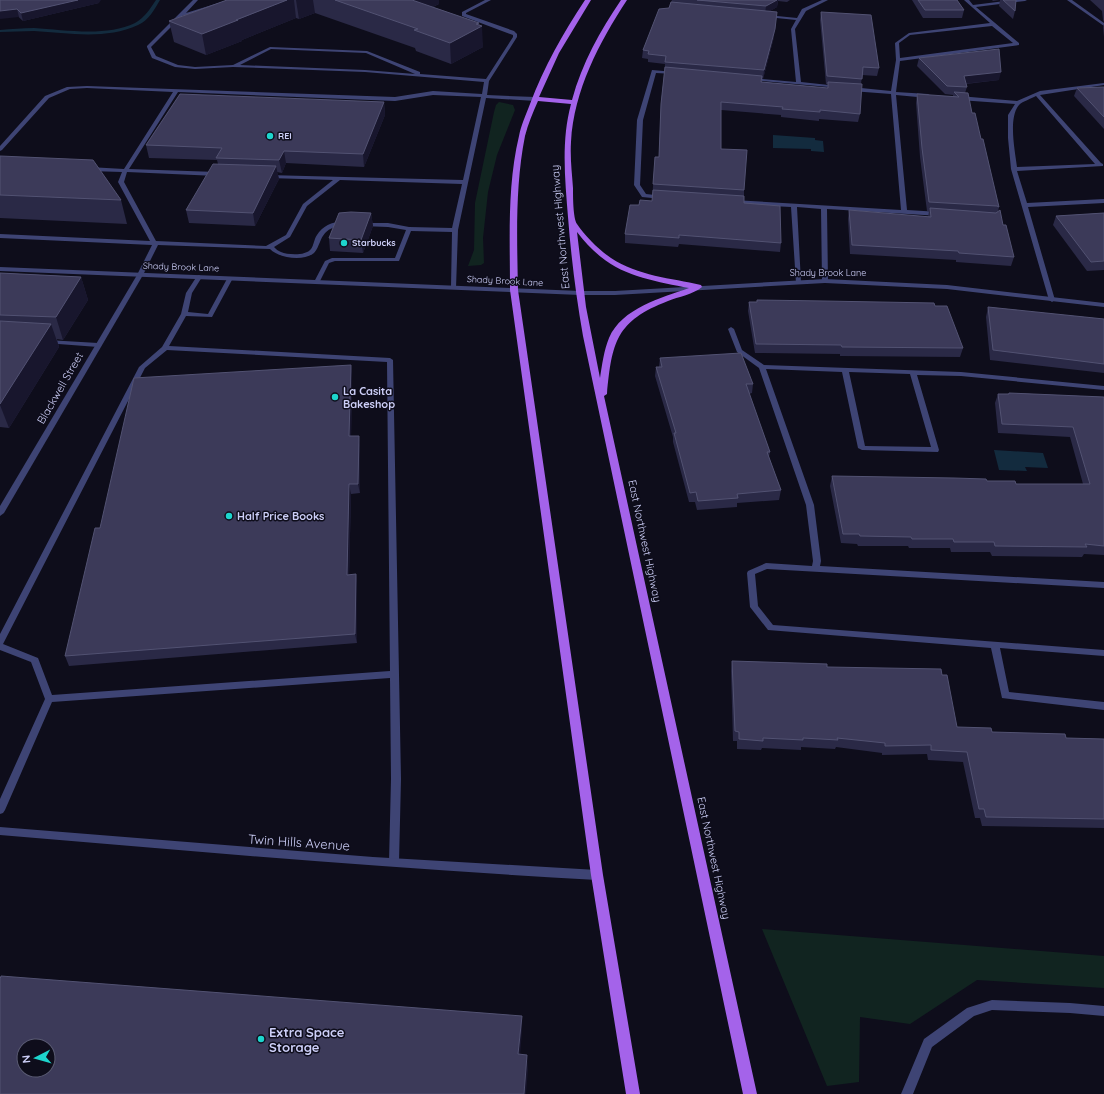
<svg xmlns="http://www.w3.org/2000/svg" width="1104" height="1094" font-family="Quicksand,sans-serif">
  <rect width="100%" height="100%" fill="#0e0d1b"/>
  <!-- green -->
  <g fill="#112420">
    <polygon points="499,102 513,105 515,110 497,155 488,192 483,238 484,263 481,265 468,266 474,250 475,203 494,112 496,105"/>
    <polygon points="762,929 1104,956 1104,988 977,980 910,1024 860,1017 859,1082 827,1086"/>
  </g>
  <!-- water -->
  <g fill="#132b3e">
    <polygon points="773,135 815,138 815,140 823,141 824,152 811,151 811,149 773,148"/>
    <polygon points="994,450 1043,453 1048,468 1025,467 1027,471 999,470"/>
  </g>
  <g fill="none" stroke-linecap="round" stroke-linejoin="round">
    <!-- stream -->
    <path fill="#132b3e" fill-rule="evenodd" d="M156,0H160C154,10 149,20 138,25C106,40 68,33 34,31C23,31 11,32 0,32V30C11,29 23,28 34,28C65,30 107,37 135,23C145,17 150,9 156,0Z"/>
    <!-- service -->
    <g fill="#3e4474" fill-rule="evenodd">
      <path d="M193,0H198L186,13L228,0H235L182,16L151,47L156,56L178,65L195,67L233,65L270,47L367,51L420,72V74L486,79L513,37V35L462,16V12L485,0H491L466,13V14L514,31L517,34V37L489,81L487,95L535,97L538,99L535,101L486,98L458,230L456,288L454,289L451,287L452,232L411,231L399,261H335L329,263L319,283L317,284L314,282L325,261L332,258H395L406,230L388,227L362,226L360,225V223H388L409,227L452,228L462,184L340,180L307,206L290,237L274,247C276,249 278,251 281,252C288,255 306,256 311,249C314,245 314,239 317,235C323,225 336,220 347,222V224C334,227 325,228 320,242C318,246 317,250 314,253C303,262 279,258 270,249L158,245L143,275L140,277L137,275L152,245L0,238V234L150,241L118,182L122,172L89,171L86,169L89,167L124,169L173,92L87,88L70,89L49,98L2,150L0,151V146L45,96L67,87L87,86L395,97L433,91L482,94L484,82L365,72L233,67L195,69L175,67L152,58L147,47V46ZM271,49L366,53L415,74L365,70L240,65ZM178,92L395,101L433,95L481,97L463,180L267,175V177L269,178L333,180L303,204L286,235L266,246L156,241L124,182L127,172L217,176L220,174L217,172L129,169Z"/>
      <polygon points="822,0 828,0 806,11 795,29 801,82 838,86 840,87 840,88 750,80 750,78 752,78 796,82 791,29 796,20 767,17 765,16 767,15 797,18 802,9"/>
      <path d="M964,0H969L973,5L1013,0H1027L1025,1L976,7L1019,43V45L900,61L896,92L928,94L931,96L928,98L896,95L907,210L940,212L943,214L940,216L827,209L828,281L825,283L822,281L821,209L797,207L801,282L798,284L796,283L791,207L733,204L730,202L733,200L901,210L891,94L851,91L848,89L851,87L891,91L896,60L895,43L909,33L990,23ZM992,26L1013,43L900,58L899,43L910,35Z"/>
      <polygon points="1067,0 1072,0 1104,23 1104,26"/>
      <polygon points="652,70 675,72 677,73 675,74 656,73 643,120 640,185 646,194 664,196 665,197 662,199 642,197 634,185 637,120"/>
      <path d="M1104,83V85L1040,95L1101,163L1103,164V166L1017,171L1027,203L1104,199V203L1028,207L1055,300L1052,302L1049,300L1011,169L1008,138V115L1015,104L959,100L956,98L959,96L1017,101L1040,91ZM1036,96L1095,164L1017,167C1015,151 1008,118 1019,105C1023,101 1031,99 1036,96Z"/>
      <path d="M199,275L202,277L192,293L188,312L208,314L228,277H232L233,278L212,317L186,316L169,346L390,358L393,360L401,779L399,862L398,865L394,866L390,865L389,862L391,779L390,678L52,702L5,810L3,813L0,814V799L45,699L31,662L0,650V634L139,367L162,347L181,314L186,293L197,276ZM167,350L387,362L390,671L52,695L38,658L3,644L145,368Z"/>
      <path d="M731,327L734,329L742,350L764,365L961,372L1104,386V390L961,376L917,375L939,450L938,452L862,450L858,448L842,372L766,369L814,505L821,561L820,566L1104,582V588L767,569L755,574L758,606L773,625L1104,650V656L1000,648L1009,692L1104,702V710L1002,698L991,648L768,630L750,607L747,573L748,571L766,563L812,566L813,561L806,505L759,368L737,352L728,329ZM849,372L910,374L931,447L865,446Z"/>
      <polygon points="47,340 98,343 101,345 98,347 45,343 45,341"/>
      <polygon points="992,1000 1070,1003 1104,1006 1104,1016 1070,1013 992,1010 974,1016 932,1047 913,1094 901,1094 924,1039 967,1008"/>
    </g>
    <!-- minor -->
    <g fill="#3e4474" fill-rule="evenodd">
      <polygon points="140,273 143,275 4,513 0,516 0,506 137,275"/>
      <path d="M0,827L373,857L597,870L601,872L602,875L601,878L597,880C398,869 199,852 0,835Z"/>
    </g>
    <!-- tertiary -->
    <polygon fill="#3e4474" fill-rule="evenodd" points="0,267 580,291 615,291 825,279 947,285 1104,303 1104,307 947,289 825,283 615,295 580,295 0,271"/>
    <!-- primary -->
    <path fill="#a463ea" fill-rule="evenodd" d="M585,0H591L559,53L539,97L572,100C582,63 600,31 621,0H627C599,43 574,90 571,142C570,158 572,173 573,188C573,196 573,218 577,224C585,236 599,250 611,258C638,276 671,278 701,285L702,287C694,294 678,297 668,301C616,321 612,342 607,394L604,396L757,1094H743L583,336C576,296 571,256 568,217C565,179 561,141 571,104L538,101C533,112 528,124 525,136C515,186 517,239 518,290L603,875L640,1094H626L591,875L510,290C510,239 507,186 519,136C521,125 526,115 530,104C544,67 563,33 585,0ZM577,232C584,241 592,250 601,257C625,277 659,282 689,288C661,298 622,308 609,338C604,350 602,365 600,378L586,307Z"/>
  </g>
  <!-- wall -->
  <g fill="#2a2946">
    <polygon points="0,0 99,3 23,21"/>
    <polygon points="227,0 440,0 439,0 439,4 433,7 479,23 483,47 451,64 416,51 415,48 315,13 299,19 296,18 242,40 242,41 206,55 174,42 169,21"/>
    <polygon points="672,0 790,0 787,2 778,1 777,7 770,11 774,37 763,79 762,78 762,82 827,88 828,84 826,84 820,20 821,12 879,68 877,76 862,75 861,84 860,114 858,122 819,119 819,121 781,117 781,115 721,110 721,149 744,190 744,203 781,243 780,252 679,244 678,247 625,243 625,234 639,205 652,201 655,157 659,157 661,104 665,64 648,62 648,59 642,58 643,50 669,8"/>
    <polygon points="912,0 957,0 964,10 962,18 923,18"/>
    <polygon points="992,0 1016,0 1015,11 1013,19 999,6 1000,0 993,1"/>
    <polygon points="1090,0 1104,0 1104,22 1103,20 1102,11"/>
    <polygon points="1104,24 1104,37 1103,27"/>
    <polygon points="919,58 999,80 966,84 967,87 965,93 981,139 999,207 998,212 1014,257 1011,266 956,262 956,260 850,254 848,219 849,210 928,217 929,211 927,211 920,157 916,103 917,94 953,97 953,95 945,94 917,66"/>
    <polygon points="1104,87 1104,129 1074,96 1077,88"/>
    <polygon points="384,102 385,115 364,167 286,163 282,173 277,172 279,179 255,226 189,223 186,210 218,164 217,160 149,158 146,145"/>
    <polygon points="0,156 121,200 127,224 0,218"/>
    <polygon points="371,213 373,226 363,253 330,251 329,238"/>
    <polygon points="1104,213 1104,270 1087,271 1053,225 1056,216"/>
    <polygon points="0,273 81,277 88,300 63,340 57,339 59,347 9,428 0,427"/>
    <polygon points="757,300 935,306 963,348 960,357 840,356 840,354 755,353 748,311 749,302 757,302"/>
    <polygon points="988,307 1104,319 1104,373 990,360 986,317"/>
    <polygon points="660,358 753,384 752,393 749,394 770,452 769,457 781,490 779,500 737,503 737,507 697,510 695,502 689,502 673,442 673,437 655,376 656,367 659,367"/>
    <polygon points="351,365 352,375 351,436 360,445 360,493 351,494 349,575 356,574 357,584 357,643 69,666 65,656 100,528"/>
    <polygon points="1009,393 1104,397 1104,555 1084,554 1082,557 992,556 990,552 951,552 950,548 909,548 908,546 858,546 857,544 841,543 830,486 832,476 987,481 1016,484 1083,484 1070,437 998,433 995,403 998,394 1008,394"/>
    <polygon points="732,661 827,667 957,727 992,732 1066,738 1104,739 1104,830 1104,828 982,826 980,818 975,818 963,762 928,760 927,754 882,755 882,753 836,747 835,749 801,747 801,750 762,748 761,750 737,749 737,741 733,741 731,671"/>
  </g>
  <!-- shaded-wall -->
  <g fill="#18162d">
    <polygon points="78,0 101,0 99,3 23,21 21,13"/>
    <polygon points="287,0 294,0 296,18 242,40 242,41 206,55 202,34"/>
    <polygon points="296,0 313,0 315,13 299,19"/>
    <polygon points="405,0 440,0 439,0 439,4 406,18"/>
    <polygon points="777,0 778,0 777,7 765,14 766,6"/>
    <polygon points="17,9 19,17 0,19 0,11"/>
    <polygon points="479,23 479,28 482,26 483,47 451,64 450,43"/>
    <polygon points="775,29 774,37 763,79 764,70"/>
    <polygon points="1001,72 999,80 962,84 964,76"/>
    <polygon points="384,102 385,115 364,167 363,154"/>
    <polygon points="284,151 286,163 282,173 279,160"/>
    <polygon points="276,166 279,179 255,226 253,213"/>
    <polygon points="371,213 373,226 363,253 361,240"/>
    <polygon points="81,277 88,300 63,340 56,317"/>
    <polygon points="51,324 59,347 9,428 0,405 0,404"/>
    <polygon points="351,365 352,375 351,446 349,436"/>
    <polygon points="359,436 360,445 360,493 358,484"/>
    <polygon points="349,484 351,494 349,584 347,575"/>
    <polygon points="356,574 357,584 357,643 355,634"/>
    <polygon points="522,1016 522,1031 519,1069 518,1054"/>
    <polygon points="527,1055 528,1070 526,1094 524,1094"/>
  </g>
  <!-- building -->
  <g fill="#3c3a59" stroke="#525272" fill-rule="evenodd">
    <polygon points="0,0 78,0 21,13 17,9 0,11"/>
    <polygon points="227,0 287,0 236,20 238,20 202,34 169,21"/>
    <polygon points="335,0 412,0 479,23 476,24 482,26 450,43 414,30 418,29"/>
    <polygon points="697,0 777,0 766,6"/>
    <polygon points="918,0 957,0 964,10 925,10"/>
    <polygon points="1003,0 1016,0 1015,11"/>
    <polygon points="671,2 777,12 775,29 764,70 665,62 666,56 648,54 649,51 643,50 659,9 669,8"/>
    <polygon points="821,12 871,15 879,68 863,67 862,79 827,76"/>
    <polygon points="999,49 1001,72 964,76 967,87 947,86 919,58"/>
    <polygon points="665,67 762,76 761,82 828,88 828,82 862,84 860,114 820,110 820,112 782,109 783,107 721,102 721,149 747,150 744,190 653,184 655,157 659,157 661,104"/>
    <polygon points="1104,87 1104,117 1077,88"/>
    <polygon points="954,92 968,93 972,113 975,113 981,139 983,139 999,207 997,206 929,202 922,148 917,94 959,97"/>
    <polygon points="180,94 384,102 363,154 284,151 279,160 216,158 222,148 146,145"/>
    <polygon points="0,156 93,160 121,200 0,195"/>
    <polygon points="213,164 276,166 253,213 186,210"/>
    <polygon points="653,190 744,196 744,203 780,206 781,243 679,235 679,238 625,234 630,205 639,205 640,200 652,201"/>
    <polygon points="930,208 996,213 1000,210 1003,225 1006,225 1014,257 959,253 958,251 852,245 849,210 931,217"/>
    <polygon points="351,212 371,213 361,240 329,238 339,213"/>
    <polygon points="1104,213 1104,261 1091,262 1056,216"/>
    <polygon points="0,273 81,277 56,317 0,315"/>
    <polygon points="757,300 824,301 934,303 935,306 947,306 963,348 842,347 841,345 756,344 749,302 757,302"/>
    <polygon points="988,307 1104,319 1104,364 993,350"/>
    <polygon points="0,321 51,324 0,404"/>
    <polygon points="741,353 753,384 746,384 770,452 767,452 781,490 737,494 738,498 698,501 696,492 690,493 674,433 676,433 656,367 662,367 660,358"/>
    <polygon points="351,365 349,436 359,436 358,484 349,484 347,575 356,574 355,634 65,656 95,528 100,528 134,378"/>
    <polygon points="1009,393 1104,397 1104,546 1085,544 1087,547 995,546 994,542 954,542 953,539 912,539 911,537 860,536 859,534 843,534 832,476 954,478 986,479 987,481 1015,481 1016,484 1090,484 1073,427 1002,424 998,394 1009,394"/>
    <polygon points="732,661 827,664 827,667 941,669 942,675 947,675 957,727 991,728 992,732 1065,734 1066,738 1104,739 1104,819 986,817 984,809 979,809 967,752 931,750 931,745 885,746 885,743 837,738 838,740 803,738 803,740 763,738 763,741 739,739 739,732 735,731"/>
    <path d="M1,976L522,1016L518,1054L527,1055L524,1094H0V979ZM24,1046H48V1070H24Z"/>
  </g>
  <!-- markers -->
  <g fill="#1dd5cd" stroke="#0e0d1b" stroke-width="1.5">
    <circle cx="270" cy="136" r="4"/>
    <circle cx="344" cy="243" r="4"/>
    <circle cx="335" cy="397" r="4"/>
    <circle cx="229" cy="516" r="4"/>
    <circle cx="261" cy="1039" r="4"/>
  </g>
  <g text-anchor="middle" stroke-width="3" stroke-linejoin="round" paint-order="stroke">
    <!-- far-poi labels -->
    <g font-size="9" font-weight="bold" fill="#cdcff8" stroke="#0e0d1b" text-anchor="start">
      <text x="278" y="139">REI</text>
      <text x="352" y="246">Starbucks</text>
    </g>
    <!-- far-street labels -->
    <g font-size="9" fill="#cdcff8" stroke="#0e0d1b">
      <text transform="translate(181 267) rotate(2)" y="3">Shady Brook Lane</text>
      <text x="828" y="276">Shady Brook Lane</text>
      <text transform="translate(505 281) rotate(3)" y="3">Shady Brook Lane</text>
    </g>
    <!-- street labels -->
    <g font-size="11" fill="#cdcff8" stroke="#0e0d1b">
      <text transform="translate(560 227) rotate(-95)" y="4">East Northwest Highway</text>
      <text transform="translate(60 388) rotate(-60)" y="4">Blackwell Street</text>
      <text transform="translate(645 541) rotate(78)" y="4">East Northwest Highway</text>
      <text transform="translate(714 858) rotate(78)" y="4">East Northwest Highway</text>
    </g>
    <!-- poi labels -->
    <g font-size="11" font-weight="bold" fill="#cdcff8" stroke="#0e0d1b" text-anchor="start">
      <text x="343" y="395">La Casita<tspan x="343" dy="13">Bakeshop</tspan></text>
      <text x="237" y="520">Half Price Books</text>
    </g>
    <!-- near-street labels -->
    <g font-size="13" fill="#cdcff8" stroke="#0e0d1b">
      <text transform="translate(299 842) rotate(4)" y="5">Twin Hills Avenue</text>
    </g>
    <!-- near-poi labels -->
    <g font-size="13" font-weight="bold" fill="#cdcff8" stroke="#0e0d1b" text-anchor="start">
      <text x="269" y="1037">Extra Space<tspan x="269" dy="15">Storage</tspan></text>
    </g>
  </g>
  <!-- north arrow -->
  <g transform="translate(36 1058) rotate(264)"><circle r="19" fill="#0e0d1b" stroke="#5a5b73"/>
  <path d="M0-3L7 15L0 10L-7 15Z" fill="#1dd5cd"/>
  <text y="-6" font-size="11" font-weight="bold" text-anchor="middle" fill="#cdcff8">N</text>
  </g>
</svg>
